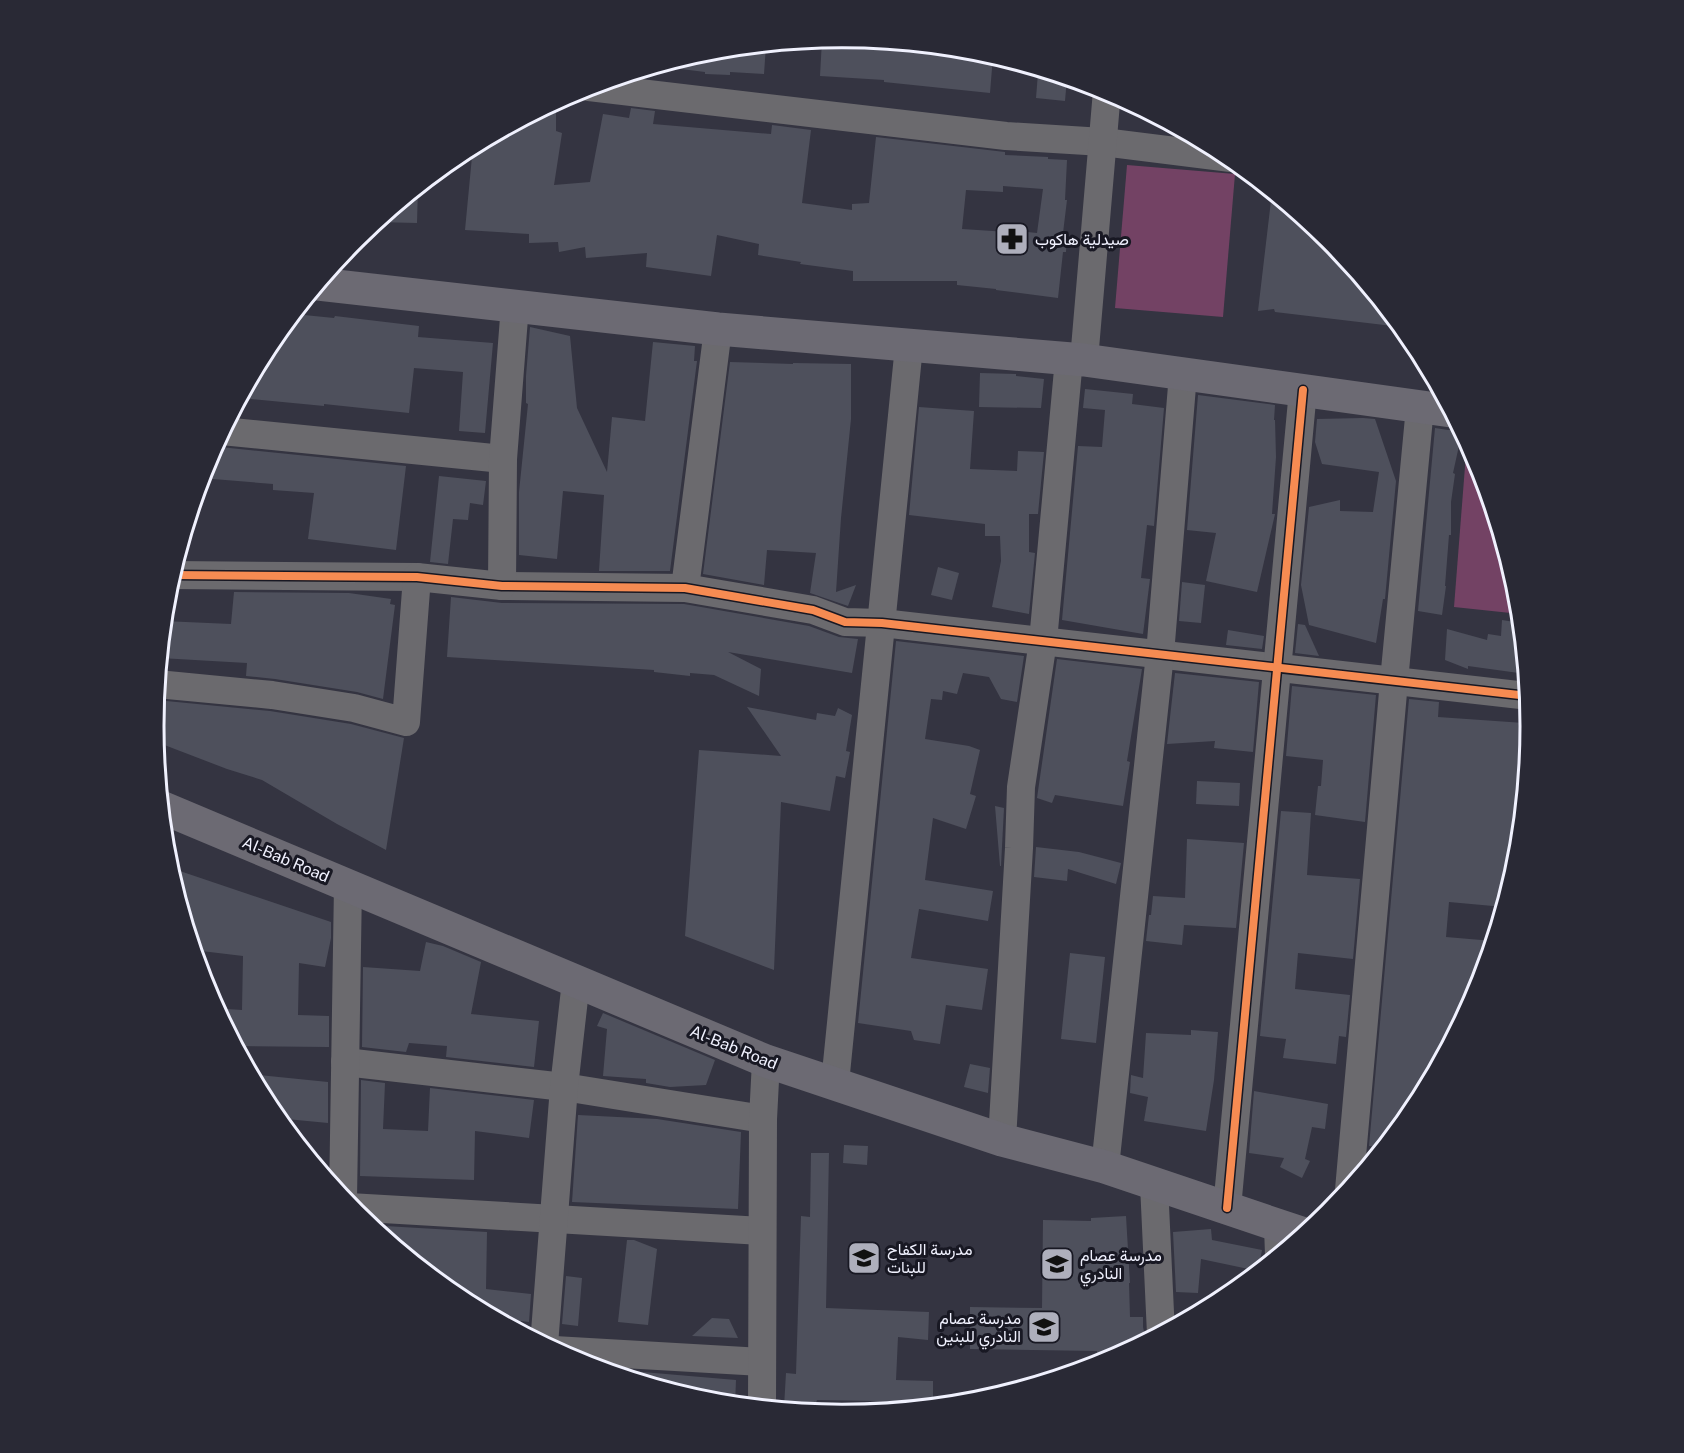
<svg xmlns="http://www.w3.org/2000/svg" width="1684" height="1453" font-family="'Public Sans',Vazirmatn,sans-serif">
  <rect width="100%" height="100%" fill="#343441"/>
  <!-- green -->
  <g fill="#734264">
    <polygon points="1127,165 1235,174 1223,317 1115,308"/>
    <polygon points="1467,441 1479,463 1518,592 1520,614 1454,607"/>
  </g>
  <!-- building -->
  <g fill="#4e505c" fill-rule="evenodd">
    <polygon points="842,38 977,51 993,56 990,93 884,82 884,80 820,76 822,40"/>
    <polygon points="766,45 764,74 730,72 730,75 705,74 705,72 657,66 708,51"/>
    <polygon points="1038,73 1054,74 1067,78 1065,101 1036,98"/>
    <path d="M556,102V131L562,133L554,185L590,182L603,114L629,118L631,108L655,111L653,124L771,134L772,125L811,130L802,203L852,210V204L869,203L876,137L1005,152V155L1048,157V159L1067,160L1065,200H1067L1063,233H1067L1066,252H1063L1058,298L996,290V289L957,285V281H853V271L800,264L801,262L758,255L759,244L717,235L711,276L646,267L647,253L586,258L585,247L559,252L558,242L529,243V234L465,230L473,146ZM1003,186L1043,189L1037,233L1008,230V232L962,229L966,190L1003,192Z"/>
    <polygon points="418,187 417,223 376,222 418,188"/>
    <polygon points="1272,192 1329,240 1401,327 1275,312 1274,309 1258,311"/>
    <polygon points="294,314 334,318 335,316 419,326 418,337 493,343 485,433 459,431 463,372 414,368 409,413 324,404 324,406 240,398 269,343"/>
    <polygon points="530,327 570,336 577,408 607,472 612,417 645,421 653,342 695,346 694,361 697,361 670,571 599,571 604,495 563,491 557,559 519,555 519,492 528,404 526,403 526,376"/>
    <polygon points="730,362 793,364 793,363 851,364 851,419 841,518 836,592 856,585 848,606 810,593 816,553 767,550 764,585 703,574"/>
    <polygon points="980,373 1016,374 1016,376 1044,379 1041,408 979,407"/>
    <polygon points="1085,389 1133,394 1132,404 1164,408 1154,526 1147,525 1141,578 1150,579 1143,634 1062,620 1078,446 1102,447 1105,410 1083,408"/>
    <polygon points="1198,395 1275,405 1274,420 1275,420 1276,457 1272,514 1275,514 1257,592 1206,581 1216,533 1187,530"/>
    <polygon points="919,407 974,411 970,469 1017,471 1018,451 1044,452 1038,514 1029,514 1029,552 1035,553 1029,614 992,607 1001,561 1000,536 985,536 985,524 909,515"/>
    <polygon points="1363,418 1375,419 1396,481 1385,599 1383,599 1376,643 1309,625 1301,585 1309,507 1340,500 1340,511 1373,512 1379,472 1322,464 1315,442 1317,419"/>
    <polygon points="1435,428 1448,430 1457,429 1461,429 1462,432 1453,473 1455,474 1451,502 1451,535 1449,535 1445,586 1446,586 1442,615 1418,611"/>
    <polygon points="215,445 220,447 406,466 396,550 308,539 314,493 273,490 273,484 201,478 206,463"/>
    <polygon points="439,476 486,481 483,505 470,503 468,520 453,519 448,564 430,562"/>
    <polygon points="938,567 959,573 952,600 931,595"/>
    <polygon points="1182,582 1205,585 1201,623 1179,621"/>
    <polygon points="234,592 349,593 391,599 390,604 395,605 383,699 357,692 275,679 246,676 247,663 160,658 163,621 231,624"/>
    <polygon points="451,597 502,603 684,604 809,626 839,637 858,639 852,673 728,652 761,669 759,696 714,675 690,673 690,676 654,672 654,670 447,657"/>
    <polygon points="1502,620 1521,623 1526,674 1468,666 1468,669 1445,660 1447,629 1487,640 1488,634 1501,636"/>
    <polygon points="1298,624 1305,625 1319,656 1295,653"/>
    <polygon points="1228,630 1264,636 1262,649 1226,645"/>
    <polygon points="896,641 1024,656 1017,702 1001,699 989,677 963,673 957,694 943,691 942,700 931,699 925,739 969,746 980,750 970,794 976,796 966,829 933,818 925,880 993,891 988,921 919,909 911,958 988,969 982,1010 946,1005 940,1044 914,1040 911,1031 858,1023"/>
    <polygon points="1057,659 1142,669 1127,761 1130,762 1123,806 1055,795 1052,803 1037,798"/>
    <polygon points="1175,673 1259,682 1253,752 1214,748 1215,741 1167,744"/>
    <polygon points="1292,686 1376,695 1365,822 1315,815 1318,786 1321,786 1323,760 1286,756"/>
    <polygon points="1409,699 1439,702 1438,717 1524,723 1521,773 1526,774 1518,861 1504,907 1449,902 1446,937 1493,941 1478,990 1431,1078 1424,1078 1422,1096 1415,1110 1383,1148 1369,1146"/>
    <polygon points="156,700 270,711 351,724 404,738 386,850 337,824 262,780 227,769 154,741 153,726"/>
    <polygon points="747,707 816,720 817,713 835,716 838,708 852,715 846,751 850,752 845,778 836,776 830,811 781,802 774,970 685,936 699,750 781,756"/>
    <polygon points="1197,781 1240,783 1239,806 1196,804"/>
    <polygon points="995,806 1004,808 1001,866 1000,866"/>
    <polygon points="1281,811 1311,813 1307,875 1360,879 1353,959 1298,953 1295,989 1350,995 1346,1037 1339,1036 1336,1064 1283,1058 1286,1039 1260,1036"/>
    <polygon points="1187,839 1244,843 1236,928 1184,925 1182,945 1146,941 1149,915 1151,915 1153,896 1185,898"/>
    <polygon points="1036,847 1079,852 1121,863 1116,884 1068,869 1067,881 1034,877"/>
    <polygon points="168,867 331,922 331,938 325,967 299,963 298,1015 329,1016 329,1047 235,1046 227,1031 227,1009 242,1010 243,956 193,950"/>
    <polygon points="426,942 443,946 481,962 471,1014 539,1021 534,1067 446,1057 447,1046 409,1043 406,1052 362,1047 363,967 420,971"/>
    <polygon points="1070,953 1105,957 1096,1043 1061,1039"/>
    <polygon points="603,1013 715,1060 706,1085 670,1087 646,1083 646,1079 603,1076 607,1029 597,1026"/>
    <polygon points="1191,1030 1218,1032 1214,1080 1206,1131 1144,1121 1148,1097 1130,1093 1131,1075 1143,1078 1146,1033 1191,1035"/>
    <polygon points="970,1064 990,1068 988,1093 964,1087"/>
    <polygon points="250,1074 328,1082 328,1123 276,1118 269,1109"/>
    <polygon points="361,1080 385,1083 383,1129 428,1131 430,1088 534,1100 529,1138 475,1131 474,1180 360,1176"/>
    <polygon points="1254,1091 1328,1104 1325,1129 1312,1127 1305,1159 1310,1161 1302,1178 1280,1167 1284,1158 1249,1153"/>
    <polygon points="578,1115 657,1119 741,1132 738,1209 572,1202"/>
    <polygon points="844,1145 868,1146 867,1165 843,1163"/>
    <polygon points="811,1153 829,1153 826,1308 929,1312 928,1340 898,1337 896,1380 933,1381 933,1402 817,1400 813,1412 784,1407 786,1373 796,1374 801,1216 810,1217"/>
    <polygon points="1126,1216 1130,1283 1129,1283 1130,1317 1143,1317 1143,1327 1146,1341 1105,1363 1098,1366 1097,1351 970,1349 970,1307 1042,1308 1043,1220 1091,1221 1091,1218"/>
    <polygon points="368,1225 487,1232 486,1289 531,1294 529,1322 521,1321 520,1332 459,1299"/>
    <polygon points="1211,1229 1212,1240 1262,1250 1258,1271 1201,1259 1198,1293 1176,1292 1173,1232"/>
    <polygon points="627,1240 634,1240 657,1249 648,1325 618,1322"/>
    <polygon points="566,1276 582,1278 578,1326 562,1324"/>
    <polygon points="712,1318 729,1319 738,1338 692,1336"/>
    <polygon points="631,1371 736,1380 735,1405 707,1402 630,1379"/>
  </g>
  <g fill="none" stroke-linecap="round" stroke-linejoin="round">
    <!-- minor -->
    <g stroke="#6b6a6e" stroke-width="28">
      <polyline points="589,87 1006,136 1103,142 1231,158"/>
      <polyline points="1084,360 1107,91"/>
      <polyline points="222,431 503,459"/>
      <polyline points="172,575 417,577 502,586 685,588 813,610 845,622 882,623 1528,696"/>
      <polyline points="502,586 503,459 515,305"/>
      <polyline points="685,588 718,329"/>
      <polyline points="157,684 272,695 354,708 406,722 417,577"/>
      <polyline points="345,1062 564,1087 763,1119"/>
      <polyline points="835,1083 909,346"/>
      <polyline points="1002,1140 1019,848 1021,787 1043,641 1069,359"/>
      <polyline points="1105,1167 1160,654 1183,374"/>
      <polyline points="1154,1184 1161,1334"/>
      <polyline points="1349,1190 1394,681 1420,407"/>
      <polyline points="343,1199 348,885"/>
      <polyline points="349,1207 762,1231"/>
      <polyline points="1227,1208 1303,390"/>
      <polyline points="1278,1226 1279,1255"/>
      <polyline points="544,1345 564,1087 576,981"/>
      <polyline points="554,1350 762,1362"/>
      <polyline points="762,1408 763,1119 766,1061"/>
    </g>
    <!-- major -->
    <g stroke="#6c6a73" stroke-width="33">
      <polyline points="318,284 718,329 1084,360 1451,411"/>
      <polyline points="161,807 766,1061 1002,1140 1105,1167 1304,1234"/>
    </g>
    <defs>
      <g id="cycleway">
        <polyline points="172,575 417,577 502,586 685,588 813,610 845,622 882,623 1528,696"/>
        <polyline points="1227,1208 1303,390"/>
      </g>
    </defs>
    <!-- cycleway casing -->
    <use href="#cycleway" stroke="#181823" stroke-width="11"/>
    <!-- cycleway -->
    <use href="#cycleway" stroke="#f68b52" stroke-width="8"/>
  </g>
  <!-- icons -->
  <defs>
    <symbol id="pharmacy-square" viewBox="-11 -11 22 22"><rect x="-9" y="-9" width="18" height="18" rx="4" fill="#aeafbc" stroke="#181823"/><path d="M-2-6h4v4h4v4h-4v4h-4v-4h-4v-4h4Z" fill="#111"/></symbol>
    <symbol id="school-square" viewBox="-11 -11 22 22"><rect x="-9" y="-9" width="18" height="18" rx="4" fill="#aeafbc" stroke="#181823"/><path d="M0-5L7-2L0 1L-7-2ZM-4 1L0 2.5L4 1V4Q0 6-4 4Z" fill="#111"/></symbol>
  </defs>
  <g fill-rule="evenodd">
    <use href="#pharmacy-square" x="993" y="220" width="38" height="38"/>
    <use href="#school-square" x="845" y="1239" width="38" height="38"/>
    <use href="#school-square" x="1038" y="1245" width="38" height="38"/>
    <use href="#school-square" x="1025" y="1308" width="38" height="38"/>
  </g>
  <g text-anchor="middle" stroke-width="6" stroke-linejoin="round" paint-order="stroke">
    <!-- poi labels -->
    <g font-size="16" fill="#f0f1fe" stroke="#181823" text-anchor="start">
      <text x="1035" y="245">صيدلية هاكوب</text>
      <text x="887" y="1255">مدرسة الكفاح<tspan x="887" dy="18">للبنات</tspan></text>
      <text x="1080" y="1261">مدرسة عصام<tspan x="1080" dy="18">النادري</tspan></text>
      <text x="1021" y="1324" text-anchor="end">مدرسة عصام<tspan x="1021" dy="18">النادري للبنين</tspan></text>
    </g>
    <!-- street labels -->
    <g font-size="16" fill="#f0f1fe" stroke="#181823">
      <text transform="translate(286 859) rotate(23)" y="6">Al-Bab Road</text>
      <text transform="translate(734 1047) rotate(22)" y="6">Al-Bab Road</text>
    </g>
  </g>
  <!-- crop -->
  <path d="M0 0H1684V1453H0ZM164 726a678 678 0 1 1 1356 0a678 678 0 1 1-1356 0Z" fill="#292935" fill-rule="evenodd"/>
  <path fill="none" stroke="#f0f1fe" stroke-width="3" d="M164 726a678 678 0 1 1 1356 0a678 678 0 1 1-1356 0Z"/>
</svg>
